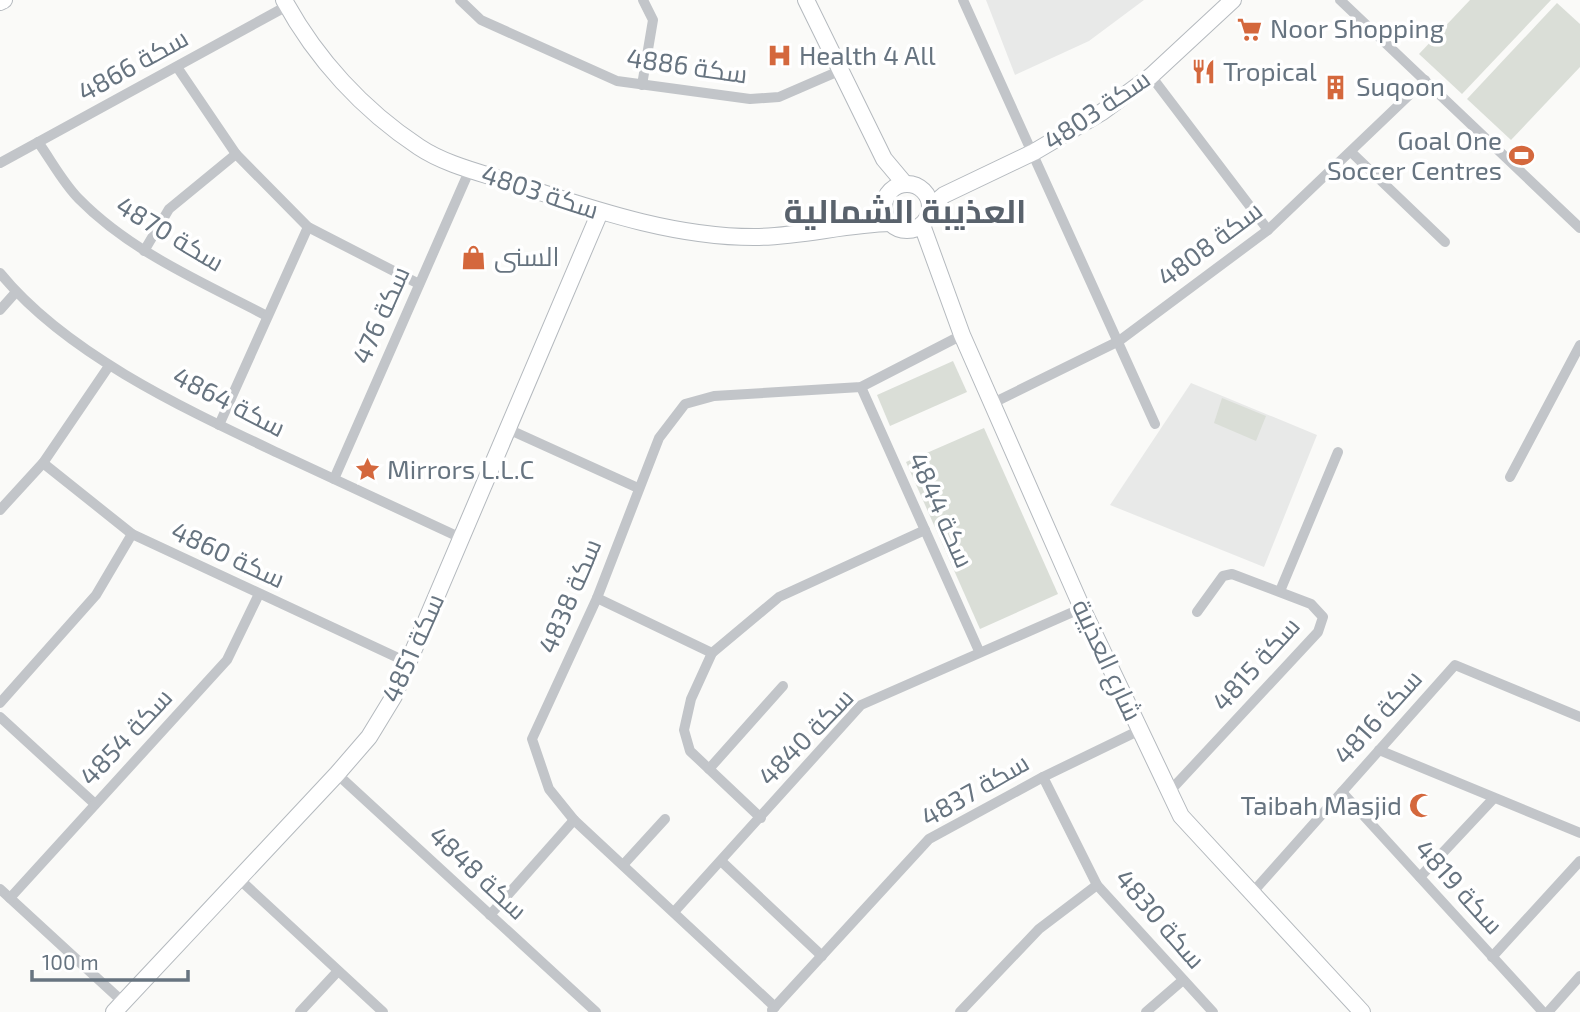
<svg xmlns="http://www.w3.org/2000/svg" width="1580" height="1012" font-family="'Exo 2',Cairo,sans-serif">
  <rect width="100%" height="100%" fill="#fafaf8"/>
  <!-- built -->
  <g fill="#e8e9e8">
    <polygon points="986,0 1144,0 1089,41 1015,75"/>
    <polygon points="1191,383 1317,435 1264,567 1110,505"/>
  </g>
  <!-- green -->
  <g fill="#daded7">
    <polygon points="1470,0 1551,0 1462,94 1419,54"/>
    <polygon points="1557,3 1580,24 1580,67 1511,140 1467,99"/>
    <polygon points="953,361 967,392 890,426 877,395"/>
    <polygon points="1222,398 1266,416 1256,441 1214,423"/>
    <polygon points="984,428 1058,594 980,629 906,462"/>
  </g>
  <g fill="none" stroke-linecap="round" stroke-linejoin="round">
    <defs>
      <g id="secondary">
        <path d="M284,0C316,59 363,110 419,147C446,165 482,173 512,183C590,208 671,237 754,237C800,237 845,224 891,223"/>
        <polyline points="806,0 884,159 905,184"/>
        <polyline points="0,2 4,0"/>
        <circle cx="907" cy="207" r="23"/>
        <polyline points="930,207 944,195 1034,152 1102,112 1151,76 1233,0"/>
        <polyline points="922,225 962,335 1082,608 1181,816 1362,1012"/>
        <polyline points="114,1012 337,774 369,737 394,696 600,212"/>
      </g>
    </defs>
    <!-- secondary casing -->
    <use href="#secondary" stroke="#b4b9be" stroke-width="18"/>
    <!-- street -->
    <g stroke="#c2c5c9" stroke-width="10">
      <polyline points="460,0 481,20 617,81 750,99 779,97 839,71"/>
      <polyline points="963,0 1155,424"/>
      <polyline points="1340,0 1580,228"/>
      <polyline points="177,67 236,154 308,227 419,284"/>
      <polyline points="1151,76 1268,230"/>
      <polyline points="642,85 653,20 643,0"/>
      <path d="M38,142C51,160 63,183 79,199C131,252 202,282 267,316"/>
      <polyline points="1351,152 1445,242"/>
      <polyline points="0,163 287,6"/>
      <polyline points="144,251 169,209 236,154"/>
      <path d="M0,273C66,354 185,409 278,453C339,481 400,510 461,538"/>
      <polyline points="0,310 16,292"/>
      <polyline points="861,387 979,651"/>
      <polyline points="993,403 1119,341 1268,230 1425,80"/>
      <polyline points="219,425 308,227"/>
      <polyline points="508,429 638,488"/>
      <polyline points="43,463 132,534 409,663"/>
      <polyline points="1510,477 1580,345"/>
      <polyline points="334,479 470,169"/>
      <polyline points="0,510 43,463 109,366"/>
      <polyline points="1280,591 1338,452"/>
      <polyline points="597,598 712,653"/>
      <polyline points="0,703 96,595 132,534"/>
      <polyline points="0,717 95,804"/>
      <polyline points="1379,750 1580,833"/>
      <polyline points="709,769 783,686"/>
      <polyline points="337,774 596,1012"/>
      <polyline points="1043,777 1097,885 1213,1012"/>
      <polyline points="1169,792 1318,632 1323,617 1311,604 1232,574 1223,576 1197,612"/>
      <polyline points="1342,792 1543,1012"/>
      <polyline points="761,818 690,751 684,730 691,699 712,653 779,597 925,530"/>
      <polyline points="721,861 822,956"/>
      <polyline points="623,865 665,819"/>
      <polyline points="1420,877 1493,799"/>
      <polyline points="238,878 383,1012"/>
      <polyline points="0,889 123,1002"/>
      <polyline points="1252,893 1455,665 1580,717"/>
      <polyline points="10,898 227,660 259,594"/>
      <polyline points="674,912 861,705 1082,608"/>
      <polyline points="490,915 574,820"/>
      <polyline points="1492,957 1580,861"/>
      <polyline points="775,1007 574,820 549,789 532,739 597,598 659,438 685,404 714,396 861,387 962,335"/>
      <polyline points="772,1010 929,839 1043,777 1140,730"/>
      <polyline points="300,1012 338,971"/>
      <polyline points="960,1012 1039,929 1097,885"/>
      <polyline points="1146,1012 1183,980"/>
      <polyline points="1548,1012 1580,976"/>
    </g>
    <!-- secondary -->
    <use href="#secondary" stroke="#fff" stroke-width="16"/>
  </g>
  <!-- icons -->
  <defs>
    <symbol id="supermarket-bare" viewBox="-9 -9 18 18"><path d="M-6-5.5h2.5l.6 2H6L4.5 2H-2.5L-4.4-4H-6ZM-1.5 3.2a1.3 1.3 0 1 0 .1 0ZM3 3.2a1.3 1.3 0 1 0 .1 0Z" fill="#d4683d" stroke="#fff" stroke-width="2.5" paint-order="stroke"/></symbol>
    <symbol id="hospital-bare" viewBox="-9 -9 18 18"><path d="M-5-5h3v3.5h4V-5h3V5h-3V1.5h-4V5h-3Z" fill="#d4683d" stroke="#fff" stroke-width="2.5" paint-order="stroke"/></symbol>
    <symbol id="restaurant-bare" viewBox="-9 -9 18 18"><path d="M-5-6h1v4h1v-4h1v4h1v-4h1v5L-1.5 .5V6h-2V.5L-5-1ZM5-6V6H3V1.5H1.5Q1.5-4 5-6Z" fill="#d4683d" stroke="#fff" stroke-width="2.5" paint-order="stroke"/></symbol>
    <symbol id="building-bare" viewBox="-9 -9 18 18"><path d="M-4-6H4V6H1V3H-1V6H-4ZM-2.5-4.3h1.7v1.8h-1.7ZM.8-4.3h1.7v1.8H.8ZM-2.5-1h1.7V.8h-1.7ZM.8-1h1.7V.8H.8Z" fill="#d4683d" stroke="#fff" stroke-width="2.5" paint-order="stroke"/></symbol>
    <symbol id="stadium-bare" viewBox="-9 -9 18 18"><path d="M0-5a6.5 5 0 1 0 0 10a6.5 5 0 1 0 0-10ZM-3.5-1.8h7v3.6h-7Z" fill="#d4683d" stroke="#fff" stroke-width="2.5" paint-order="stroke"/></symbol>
    <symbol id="shop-bare" viewBox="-9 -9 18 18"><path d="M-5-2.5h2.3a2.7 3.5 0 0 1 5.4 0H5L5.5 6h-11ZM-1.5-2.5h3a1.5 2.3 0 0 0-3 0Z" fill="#d4683d" stroke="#fff" stroke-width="2.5" paint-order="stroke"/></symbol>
    <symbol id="sight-bare" viewBox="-9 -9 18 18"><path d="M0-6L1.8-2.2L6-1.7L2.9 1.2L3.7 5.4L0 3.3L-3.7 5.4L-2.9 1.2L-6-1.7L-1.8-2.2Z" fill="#d4683d" stroke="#fff" stroke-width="2.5" paint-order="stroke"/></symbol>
    <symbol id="mosque-bare" viewBox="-9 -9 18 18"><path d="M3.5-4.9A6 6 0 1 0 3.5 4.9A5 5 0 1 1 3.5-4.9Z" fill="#d4683d" stroke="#fff" stroke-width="2.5" paint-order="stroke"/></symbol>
  </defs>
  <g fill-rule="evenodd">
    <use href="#supermarket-bare" x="1232" y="12" width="35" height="35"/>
    <use href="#hospital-bare" x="762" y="38" width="35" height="35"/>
    <use href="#restaurant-bare" x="1186" y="54" width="35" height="35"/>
    <use href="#building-bare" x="1318" y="70" width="35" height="35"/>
    <use href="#stadium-bare" x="1504" y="138" width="35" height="35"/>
    <use href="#shop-bare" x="456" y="240" width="35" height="35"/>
    <use href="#sight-bare" x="350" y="452" width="35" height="35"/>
    <use href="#mosque-bare" x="1404" y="788" width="35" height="35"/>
  </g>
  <g text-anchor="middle" stroke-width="7" stroke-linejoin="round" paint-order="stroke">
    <!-- poi labels -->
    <g font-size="26" fill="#677480" stroke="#fff" text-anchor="start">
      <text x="1270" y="38">Noor Shopping</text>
      <text x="799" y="65">Health 4 All</text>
      <text x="1223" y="81">Tropical</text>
      <text x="1356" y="96">Suqoon</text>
      <text x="1502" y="150" text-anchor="end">Goal One<tspan x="1502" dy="30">Soccer Centres</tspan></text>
      <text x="494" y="266">السنى</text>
      <text x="387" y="479">Mirrors L.L.C</text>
      <text x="1402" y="815" text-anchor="end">Taibah Masjid</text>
    </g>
    <!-- street labels -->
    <g font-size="26" fill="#677480" stroke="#fff">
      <text transform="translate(133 65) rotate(-29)" y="9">سكة 4866</text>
      <text transform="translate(687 66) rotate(8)" y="9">سكة 4886</text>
      <text transform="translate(1097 110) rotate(-34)" y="9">سكة 4803</text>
      <text transform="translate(540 192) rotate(18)" y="9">سكة 4803</text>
      <text transform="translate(170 234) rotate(31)" y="9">سكة 4870</text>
      <text transform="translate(1210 244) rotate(-37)" y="9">سكة 4808</text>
      <text transform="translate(381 315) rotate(-66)" y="9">سكة 476</text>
      <text transform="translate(229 402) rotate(27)" y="9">سكة 4864</text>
      <text transform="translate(941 510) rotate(66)" y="9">سكة 4844</text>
      <text transform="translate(228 555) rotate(25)" y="9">سكة 4860</text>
      <text transform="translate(570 596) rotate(-67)" y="9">سكة 4838</text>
      <text transform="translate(413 648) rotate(-66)" y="9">سكة 4851</text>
      <text transform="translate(1107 660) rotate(65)" y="9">شارع العذيبة</text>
      <text transform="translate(1256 664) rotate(-48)" y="9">سكة 4815</text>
      <text transform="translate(1378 717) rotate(-48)" y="9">سكة 4816</text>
      <text transform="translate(126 737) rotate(-47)" y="9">سكة 4854</text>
      <text transform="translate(806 737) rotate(-46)" y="9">سكة 4840</text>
      <text transform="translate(975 790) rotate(-30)" y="9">سكة 4837</text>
      <text transform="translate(478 873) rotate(43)" y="9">سكة 4848</text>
      <text transform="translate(1459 887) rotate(48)" y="9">سكة 4819</text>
      <text transform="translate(1160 919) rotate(49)" y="9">سكة 4830</text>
    </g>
    <!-- district labels -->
    <g font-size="33" font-weight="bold" fill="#59626c" stroke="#fff">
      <text x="905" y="223">العذيبة الشمالية</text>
    </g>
  </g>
  <!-- scale -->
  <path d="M32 970v10h156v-10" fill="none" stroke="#677480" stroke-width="3.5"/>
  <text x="42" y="970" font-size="21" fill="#677480" stroke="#ffffff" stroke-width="5" paint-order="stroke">100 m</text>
</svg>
